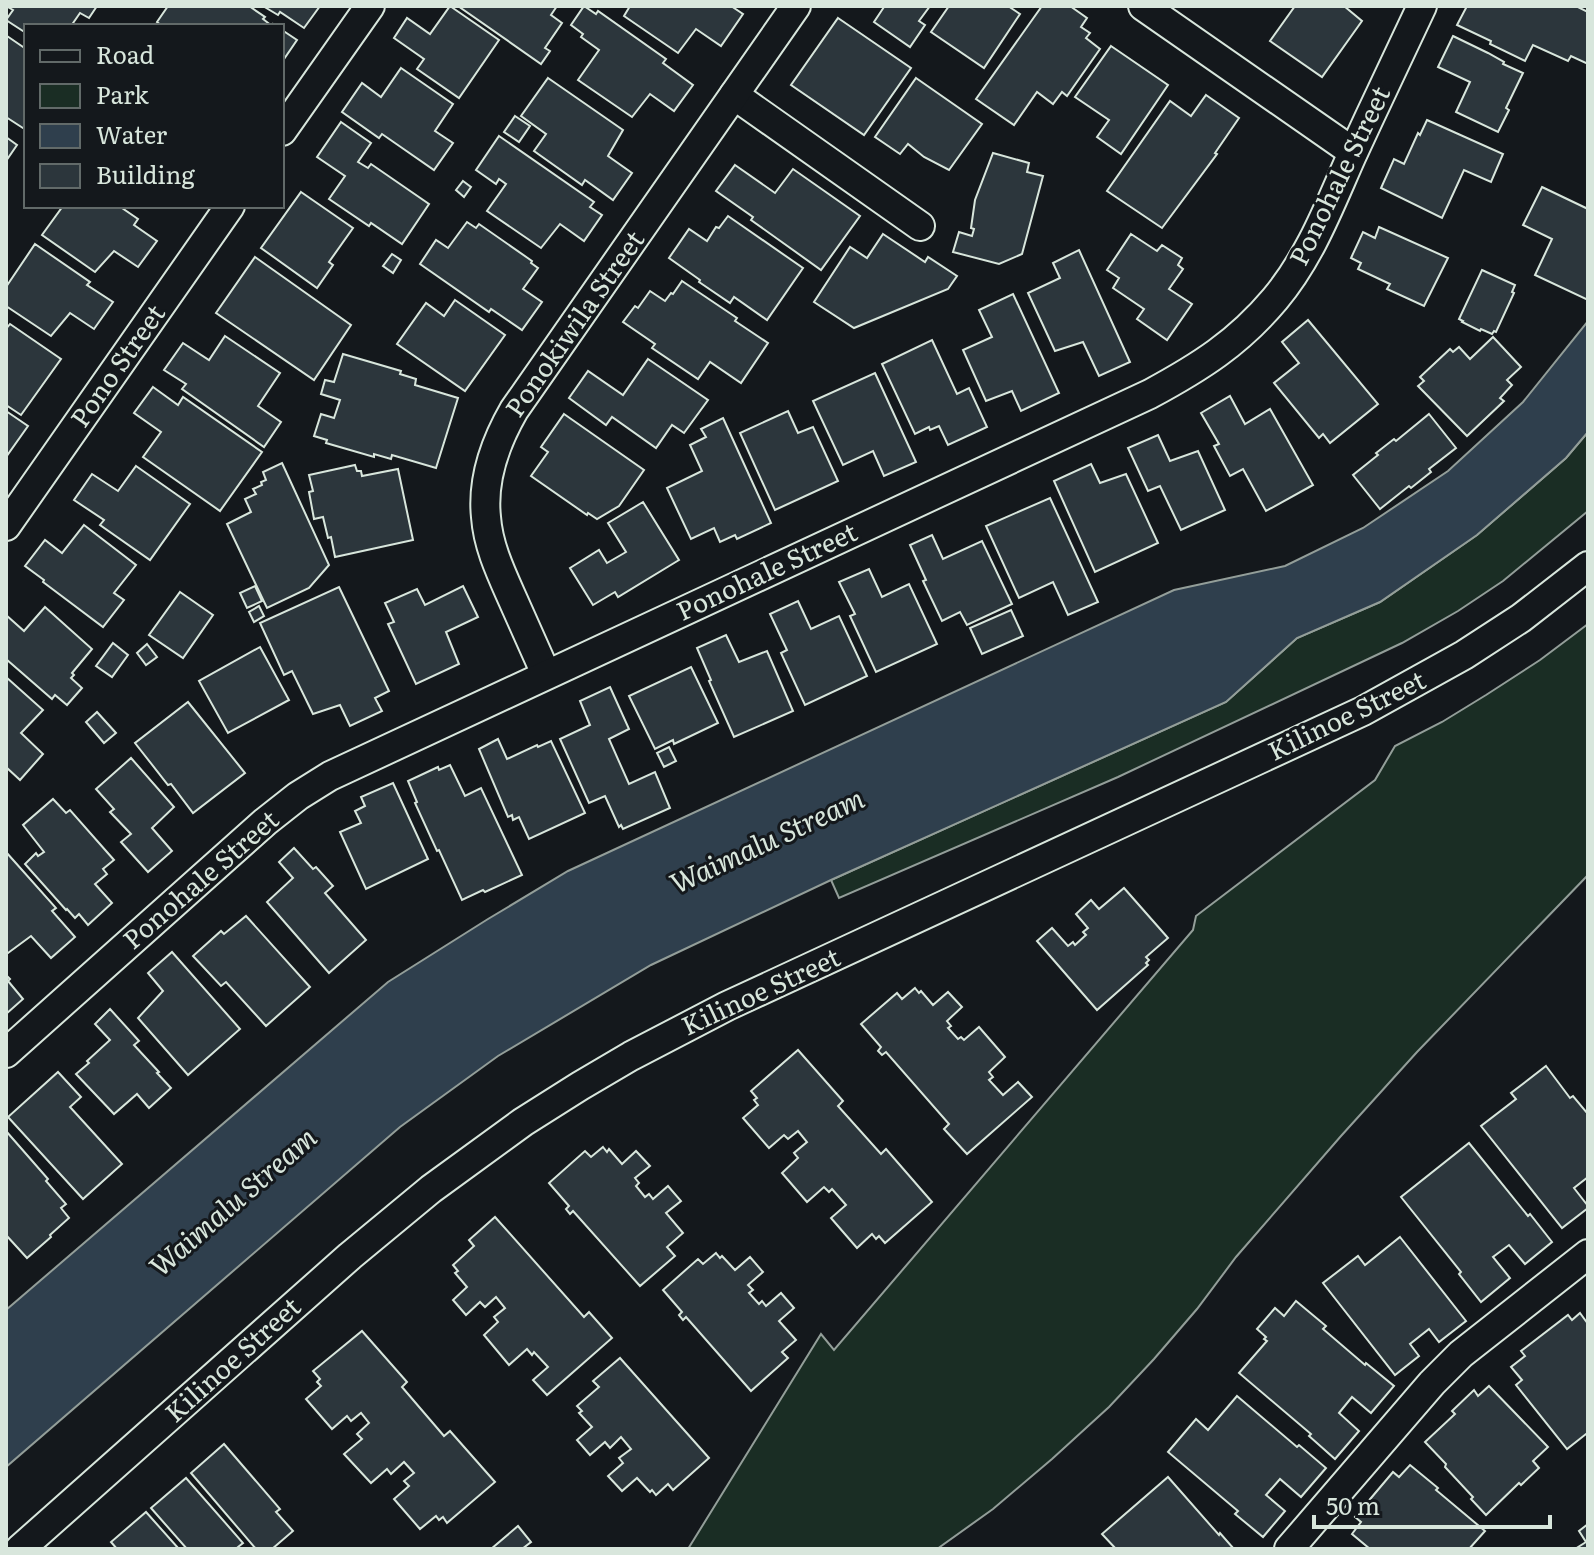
<svg xmlns="http://www.w3.org/2000/svg" width="1594" height="1555" font-family="Literata,serif">
  <rect width="100%" height="100%" fill="#14181c"/>
  <!-- green -->
  <g fill="#1a2d24" stroke="#939e99" stroke-width="2">
    <polygon points="1588,432 1588,511 1503,581 1458,611 1402,643 1118,777 839,898 831,880 1226,702 1297,638 1380,602 1477,535 1566,458"/>
    <polygon points="1588,624 1588,875 1417,1052 1341,1136 1236,1257 1197,1309 1154,1359 1109,1407 1052,1459 993,1509 937,1549 688,1549 821,1334 834,1350 1193,930 1196,916 1375,780 1395,746 1442,722 1486,695 1540,660"/>
  </g>
  <!-- water -->
  <polygon fill="#2f3f4d" stroke="#939e99" stroke-width="2" points="1588,321 1588,432 1566,458 1477,535 1380,602 1297,638 1226,702 831,880 651,965 498,1056 400,1127 6,1467 6,1310 388,982 488,919 568,871 1174,590 1285,566 1363,528 1448,471 1523,402"/>
  <!-- building -->
  <g fill="#2c363c" stroke="#d8e6dc" stroke-width="2">
    <polygon points="6,6 97,6 89,18 80,13 71,26 26,26 26,33 6,20 13,10"/>
    <polygon points="168,6 249,6 265,17 263,19 272,26 273,24 276,26 162,26 157,22"/>
    <polygon points="263,6 320,6 304,28 280,12 278,15"/>
    <polygon points="450,6 499,40 459,98 417,69 424,59 394,38 407,18 430,34"/>
    <polygon points="458,6 557,6 551,15 562,23 545,48 550,51 541,64"/>
    <polygon points="584,6 596,14 598,11 666,59 663,63 693,85 674,111 650,94 632,117 578,80 599,50 581,37 583,34 571,25"/>
    <polygon points="630,6 731,6 743,14 721,46 696,29 678,53 624,16"/>
    <polygon points="883,6 930,6 919,21 925,25 910,47 874,22 884,7"/>
    <polygon points="949,6 1008,6 1020,14 984,68 931,32"/>
    <polygon points="1042,6 1070,6 1087,18 1081,27 1090,33 1086,38 1100,49 1067,96 1062,92 1053,104 1037,92 1014,125 976,99"/>
    <polygon points="1295,6 1344,6 1362,21 1322,77 1270,41"/>
    <polygon points="1467,6 1576,6 1588,12 1588,64 1571,56 1568,61 1533,45 1525,61 1490,44 1491,41 1457,25"/>
    <polygon points="838,18 911,68 864,135 791,85"/>
    <polygon points="282,30 297,40 282,62"/>
    <polygon points="7,36 26,49 26,130 6,117"/>
    <polygon points="1453,36 1488,53 1504,62 1503,64 1523,73 1506,108 1509,110 1498,132 1456,112 1470,82 1438,67"/>
    <polygon points="1111,46 1168,85 1121,154 1097,137 1109,120 1075,97"/>
    <polygon points="401,68 453,104 435,131 453,143 434,170 382,134 379,138 342,112 362,83 381,97"/>
    <polygon points="548,78 623,130 608,156 632,173 613,200 585,180 582,185 534,151 546,134 521,116"/>
    <polygon points="916,78 982,124 949,170 924,157 908,144 900,154 875,137"/>
    <polygon points="1206,95 1239,118 1215,153 1217,154 1162,228 1107,191 1170,101 1191,116"/>
    <polygon points="515,116 530,126 519,142 504,132"/>
    <polygon points="1427,120 1503,154 1491,182 1464,170 1442,218 1381,188 1394,159 1404,164 1418,133 1420,135"/>
    <polygon points="341,122 371,143 358,162 368,168 371,164 429,204 402,244 371,223 369,226 329,199 345,176 317,157"/>
    <polygon points="499,136 594,202 590,207 602,215 584,241 560,224 541,248 487,211 506,184 499,179 496,184 476,170"/>
    <polygon points="6,137 17,145 6,161"/>
    <polygon points="993,153 1029,163 1027,172 1043,176 1022,254 999,264 953,252 959,232 972,236 974,229 971,228 975,200"/>
    <polygon points="735,165 775,193 793,169 860,216 821,270 751,220 753,217 716,191"/>
    <polygon points="463,181 471,187 464,197 456,190"/>
    <polygon points="1542,187 1588,209 1588,300 1535,275 1552,239 1523,225"/>
    <polygon points="301,192 353,228 329,262 333,265 317,288 261,248"/>
    <polygon points="63,206 119,206 138,219 134,225 157,241 138,267 114,251 95,272 42,235"/>
    <polygon points="728,216 803,268 767,320 734,297 730,303 699,282 700,280 669,258 689,229 707,241 716,227 719,228"/>
    <polygon points="467,222 476,228 479,224 532,261 531,263 538,268 523,289 542,302 522,330 491,309 489,312 420,264 436,240 448,248"/>
    <polygon points="1379,227 1448,258 1424,306 1387,289 1390,284 1358,269 1361,263 1351,258 1363,232 1375,238"/>
    <polygon points="883,234 925,262 928,257 957,276 948,289 854,328 814,302 850,247 867,258"/>
    <polygon points="1131,234 1157,251 1162,245 1182,258 1178,265 1183,269 1169,289 1192,304 1167,340 1137,319 1144,309 1113,288 1119,278 1107,270"/>
    <polygon points="35,244 90,282 87,285 113,302 94,329 70,313 51,336 6,306 6,287"/>
    <polygon points="1079,250 1130,362 1099,376 1083,342 1055,351 1028,293 1060,278 1053,263"/>
    <polygon points="392,254 401,260 393,273 383,266"/>
    <polygon points="255,257 351,325 314,380 216,313"/>
    <polygon points="1482,270 1515,285 1512,292 1514,293 1496,332 1494,331 1492,334 1481,329 1480,331 1462,322 1463,321 1459,319"/>
    <polygon points="682,281 737,318 735,321 768,343 741,383 710,362 698,379 652,348 655,344 623,322 635,306 638,308 650,291 665,301 671,293 673,294"/>
    <polygon points="1013,294 1059,393 1021,411 1012,391 986,401 963,350 992,337 979,310"/>
    <polygon points="455,300 505,335 465,391 397,344 426,303 444,316"/>
    <polygon points="1308,320 1378,404 1330,443 1323,434 1319,438 1274,383 1299,363 1282,342"/>
    <polygon points="10,324 61,359 21,415 6,405 6,329"/>
    <polygon points="225,336 280,373 258,406 281,422 264,447 182,389 186,384 164,370 183,343 209,360"/>
    <polygon points="1493,337 1521,367 1507,380 1512,385 1500,398 1504,401 1467,436 1418,386 1424,381 1420,377 1450,349 1453,352 1459,347 1470,359"/>
    <polygon points="932,340 957,394 969,388 987,427 948,445 939,426 930,430 929,427 915,434 882,364"/>
    <polygon points="343,354 401,371 400,374 416,379 415,385 458,398 436,468 392,455 391,459 374,454 374,457 326,443 327,440 314,436 321,414 334,418 340,400 321,394 325,380 334,382"/>
    <polygon points="648,359 708,400 684,433 672,425 656,448 612,417 606,425 569,398 588,371 623,395"/>
    <polygon points="875,373 916,462 884,476 873,451 843,465 813,401"/>
    <polygon points="153,387 178,405 183,397 262,452 220,511 143,457 161,432 134,413"/>
    <polygon points="1230,396 1245,424 1270,409 1313,485 1266,511 1243,469 1230,476 1214,446 1219,444 1201,413"/>
    <polygon points="6,411 28,426 6,457"/>
    <polygon points="788,411 798,433 813,427 838,481 775,510 740,433"/>
    <polygon points="564,414 644,470 619,506 597,519 588,513 587,515 531,476 548,452 541,447"/>
    <polygon points="1429,414 1456,448 1429,469 1431,472 1411,488 1409,486 1380,509 1353,475 1378,455 1376,453 1394,439 1396,441"/>
    <polygon points="723,418 771,523 737,539 735,535 720,542 714,528 691,539 667,488 702,471 690,445 706,437 701,429"/>
    <polygon points="1158,435 1170,461 1198,451 1225,510 1181,530 1160,486 1148,491 1128,448"/>
    <polygon points="282,463 329,565 309,588 267,608 227,524 251,512 245,499 256,494 253,489 262,485 261,482 266,480 263,472"/>
    <polygon points="1091,464 1100,483 1126,474 1158,543 1095,572 1054,481"/>
    <polygon points="355,465 357,471 361,471 362,476 398,469 413,540 335,557 331,537 328,538 323,517 314,519 309,492 313,491 309,475"/>
    <polygon points="136,466 190,504 150,560 100,525 104,520 74,500 92,474 118,491"/>
    <polygon points="1050,498 1098,602 1068,615 1053,582 1019,598 986,526"/>
    <polygon points="643,502 679,560 618,597 615,592 593,605 570,568 599,550 607,563 626,552 608,523"/>
    <polygon points="84,525 136,565 114,593 124,600 103,627 43,582 44,580 25,566 45,540 62,553"/>
    <polygon points="932,535 943,559 982,541 1012,604 967,625 960,612 942,621 923,581 926,580 910,545"/>
    <polygon points="869,569 882,597 909,584 937,644 876,672 850,616 855,614 839,582"/>
    <polygon points="255,586 262,601 247,608 240,593"/>
    <polygon points="463,586 478,617 446,632 459,664 416,684 388,624 394,622 385,603 417,589 425,605"/>
    <polygon points="339,587 389,691 375,698 382,711 350,726 340,705 313,714 292,671 284,675 260,623"/>
    <polygon points="180,592 213,615 183,658 149,635"/>
    <polygon points="798,601 811,629 839,616 867,676 805,705 781,653 787,650 770,614"/>
    <polygon points="259,606 264,616 254,622 249,612"/>
    <polygon points="45,607 92,649 72,673 74,675 71,678 82,688 67,705 55,695 52,699 6,659 6,615 24,631"/>
    <polygon points="1011,610 1023,636 982,654 970,628"/>
    <polygon points="726,635 739,662 767,651 793,711 734,737 709,681 711,680 697,648"/>
    <polygon points="113,643 128,655 112,677 96,666"/>
    <polygon points="147,644 157,657 146,665 137,653"/>
    <polygon points="260,647 289,700 228,733 199,681"/>
    <polygon points="691,667 718,723 674,744 673,740 655,749 629,696"/>
    <polygon points="6,677 43,710 21,733 43,754 20,780 6,767"/>
    <polygon points="610,687 629,729 609,739 629,784 655,772 670,808 623,829 621,825 619,827 605,796 589,803 560,739 590,725 580,701"/>
    <polygon points="188,702 245,773 193,813 171,784 168,785 135,743"/>
    <polygon points="97,712 116,733 104,743 86,722"/>
    <polygon points="498,739 507,759 537,745 538,747 551,741 585,813 529,839 519,817 513,820 512,815 508,817 479,749"/>
    <polygon points="669,747 676,761 664,767 657,753"/>
    <polygon points="131,758 174,807 152,828 172,851 148,872 121,842 131,834 110,812 114,809 96,789"/>
    <polygon points="450,765 465,796 481,788 522,875 485,892 483,890 462,900 439,850 437,851 415,803 417,802 408,781 438,767 439,770"/>
    <polygon points="393,783 428,859 366,889 340,832 361,823 355,811 365,806 361,797"/>
    <polygon points="53,799 66,813 70,810 114,860 103,869 107,874 95,884 112,903 88,925 79,914 75,918 67,909 66,910 25,864 36,853 38,856 44,852 23,825"/>
    <polygon points="294,848 313,869 316,867 333,886 325,893 366,940 329,973 267,902 293,878 279,862"/>
    <polygon points="6,852 56,908 52,911 75,937 51,958 31,936 8,953 6,951"/>
    <polygon points="1124,888 1168,938 1146,957 1149,960 1146,963 1148,965 1097,1010 1037,941 1052,928 1068,946 1073,942 1075,945 1086,935 1083,932 1088,928 1076,914 1091,900 1099,909"/>
    <polygon points="246,916 310,987 266,1026 226,982 221,986 193,956 221,931 224,934"/>
    <polygon points="172,952 240,1029 188,1075 138,1018 163,991 148,973"/>
    <polygon points="6,975 10,979 8,981 23,999 6,1014"/>
    <polygon points="915,988 919,993 921,991 933,1005 948,992 962,1007 947,1021 951,1026 948,1028 958,1039 961,1037 964,1040 979,1027 1005,1057 989,1072 993,1077 989,1080 1003,1095 1018,1082 1032,1097 967,1154 944,1129 949,1124 886,1052 882,1055 878,1051 881,1047 861,1024 897,993 902,999"/>
    <polygon points="110,1009 139,1041 134,1045 159,1072 157,1073 171,1088 149,1108 137,1094 114,1114 76,1074 89,1063 87,1061 110,1040 95,1024"/>
    <polygon points="798,1050 843,1101 838,1106 881,1154 886,1149 932,1202 885,1243 879,1236 876,1239 872,1234 857,1248 831,1218 846,1205 832,1189 829,1192 824,1187 807,1202 782,1173 798,1158 794,1153 807,1142 798,1131 788,1139 784,1135 769,1148 743,1118 758,1105 754,1100 757,1098 751,1091"/>
    <polygon points="1546,1066 1570,1098 1573,1096 1588,1114 1588,1177 1574,1188 1588,1206 1588,1208 1562,1228 1481,1126 1516,1099 1511,1093"/>
    <polygon points="58,1072 81,1097 70,1107 122,1164 83,1199 8,1117"/>
    <polygon points="6,1131 48,1179 46,1181 66,1204 61,1208 69,1218 50,1235 51,1237 27,1258 6,1235"/>
    <polygon points="1469,1143 1528,1216 1530,1214 1552,1242 1525,1264 1509,1245 1493,1257 1510,1278 1481,1302 1459,1274 1461,1272 1401,1197"/>
    <polygon points="603,1147 607,1152 609,1149 622,1164 636,1151 650,1166 635,1178 639,1183 636,1186 645,1197 649,1194 653,1199 668,1186 681,1201 666,1213 683,1233 667,1247 675,1256 640,1286 573,1211 570,1214 566,1209 569,1206 549,1183 585,1151 591,1157"/>
    <polygon points="495,1217 584,1317 589,1312 612,1338 547,1395 533,1380 548,1367 534,1352 532,1355 527,1349 509,1365 484,1335 498,1322 494,1317 505,1308 496,1297 485,1307 480,1302 466,1315 453,1300 467,1287 455,1273 458,1271 453,1265 474,1246 469,1240"/>
    <polygon points="1400,1237 1466,1321 1439,1342 1429,1329 1410,1344 1419,1356 1395,1375 1323,1283 1358,1256 1365,1265"/>
    <polygon points="716,1253 720,1258 722,1256 735,1270 750,1257 763,1272 748,1285 753,1290 749,1293 759,1304 762,1301 766,1306 781,1293 794,1308 779,1321 796,1340 782,1352 788,1358 751,1391 686,1317 683,1320 679,1315 682,1312 663,1290 698,1259 703,1264"/>
    <polygon points="1296,1301 1326,1326 1323,1329 1365,1365 1366,1363 1394,1386 1371,1413 1352,1397 1339,1413 1359,1431 1335,1459 1309,1436 1311,1434 1239,1373 1267,1341 1264,1339 1266,1337 1257,1329 1275,1308 1284,1316"/>
    <polygon points="1580,1313 1588,1324 1588,1436 1586,1434 1567,1449 1516,1385 1522,1380 1511,1367 1525,1356 1521,1351 1568,1315 1572,1320"/>
    <polygon points="362,1331 407,1382 402,1387 444,1436 450,1431 495,1482 447,1523 443,1517 439,1520 436,1516 420,1529 394,1499 409,1486 404,1481 414,1473 404,1462 391,1474 387,1469 371,1483 344,1454 362,1439 357,1434 369,1423 361,1413 351,1421 347,1416 332,1429 306,1399 321,1386 317,1382 320,1379 313,1371"/>
    <polygon points="620,1358 709,1458 673,1490 668,1484 656,1495 652,1490 650,1492 637,1478 622,1491 608,1476 623,1463 619,1458 631,1449 621,1437 610,1448 605,1442 590,1455 577,1440 592,1427 579,1413 582,1411 577,1406 599,1387 593,1381"/>
    <polygon points="1489,1386 1548,1447 1533,1461 1539,1468 1521,1485 1519,1483 1486,1515 1471,1499 1473,1497 1445,1467 1446,1464 1425,1442 1455,1414 1452,1411 1474,1390 1478,1396"/>
    <polygon points="1237,1396 1297,1447 1299,1445 1326,1468 1301,1497 1280,1479 1266,1495 1285,1511 1263,1537 1235,1514 1238,1511 1168,1452 1196,1419 1208,1430"/>
    <polygon points="224,1444 280,1509 276,1512 293,1531 272,1549 256,1549 191,1473"/>
    <polygon points="1410,1465 1438,1488 1436,1490 1485,1531 1469,1549 1370,1549 1352,1534 1361,1522 1355,1517 1393,1472 1399,1477"/>
    <polygon points="1168,1477 1219,1535 1220,1533 1234,1549 1116,1549 1102,1534"/>
    <polygon points="186,1478 243,1543 238,1547 240,1549 187,1549 151,1508"/>
    <polygon points="146,1512 179,1549 117,1549 111,1542"/>
    <polygon points="1588,1524 1588,1549 1575,1549 1586,1542 1579,1531"/>
    <polygon points="518,1526 531,1542 522,1549 491,1549"/>
  </g>
  <g fill="none" stroke-linecap="round" stroke-linejoin="round">
    <defs>
      <g id="minor">
        <polyline points="1143,6 1353,152"/>
        <polyline points="734,95 920,226"/>
        <polyline points="282,131 370,6"/>
        <polyline points="6,526 230,206"/>
        <path d="M546,674C535,649 524,625 513,600C501,573 488,546 486,517C482,479 495,443 514,410L796,6"/>
        <path d="M6,1053L265,822L298,796L330,776L1150,394C1200,367 1238,343 1275,299C1311,256 1330,204 1352,155C1375,105 1399,55 1422,6"/>
        <polyline points="20,1549 350,1256 431,1189 523,1122 580,1086 631,1056 727,1006 1363,711 1464,655 1521,618 1588,566"/>
        <polyline points="1289,1549 1432,1383 1461,1354 1588,1254"/>
      </g>
    </defs>
    <!-- minor casing -->
    <use href="#minor" stroke="#d8e6dc" stroke-width="32"/>
    <!-- minor -->
    <use href="#minor" stroke="#14181c" stroke-width="28"/>
  </g>
  <g text-anchor="middle" stroke-width="6" stroke-linejoin="round" paint-order="stroke">
    <!-- street labels -->
    <g font-size="26" fill="#d8e6dc" stroke="#14181c">
      <text transform="translate(1340 176) rotate(-64)" y="9">Ponohale Street</text>
      <text transform="translate(575 324) rotate(-55)" y="9">Ponokiwila Street</text>
      <text transform="translate(118 366) rotate(-55)" y="9">Pono Street</text>
      <text transform="translate(767 572) rotate(-25)" y="9">Ponohale Street</text>
      <text transform="translate(1347 716) rotate(-26)" y="9">Kilinoe Street</text>
      <text transform="translate(201 880) rotate(-41)" y="9">Ponohale Street</text>
      <text transform="translate(761 992) rotate(-25)" y="9">Kilinoe Street</text>
      <text transform="translate(233 1360) rotate(-42)" y="9">Kilinoe Street</text>
    </g>
    <!-- water labels -->
    <g font-size="28" font-style="italic" fill="#d8e6dc" stroke="#14181c">
      <text transform="translate(767 841) rotate(-25)" y="10">Waimalu Stream</text>
      <text transform="translate(233 1202) rotate(-41)" y="10">Waimalu Stream</text>
    </g>
  </g>
  <!-- border -->
  <rect width="1594" height="1555" fill="none" stroke="#d8e6dc" stroke-width="16"/>
  <!-- legend -->
  <rect x="24" y="24" width="260" height="184" fill="#14181c" stroke="#626a69" stroke-width="2"/>
  <rect x="40" y="50" width="40" height="12" fill="#14181c" stroke="#626a69" stroke-width="2"/>
  <text x="96" y="64" font-size="24" fill="#d8e6dc">Road</text>
  <rect x="40" y="84" width="40" height="24" fill="#1a2d24" stroke="#626a69" stroke-width="2"/>
  <text x="96" y="104" font-size="24" fill="#d8e6dc">Park</text>
  <rect x="40" y="124" width="40" height="24" fill="#2f3f4d" stroke="#626a69" stroke-width="2"/>
  <text x="96" y="144" font-size="24" fill="#d8e6dc">Water</text>
  <rect x="40" y="164" width="40" height="24" fill="#2c363c" stroke="#626a69" stroke-width="2"/>
  <text x="96" y="184" font-size="24" fill="#d8e6dc">Building</text>
  <!-- scale -->
  <path d="M1314 1515v12h236v-12" fill="none" stroke="#d8e6dc" stroke-width="4"/>
  <text x="1326" y="1515" font-size="24" fill="#d8e6dc" stroke="#14181c" stroke-width="6" paint-order="stroke">50 m</text>
</svg>
